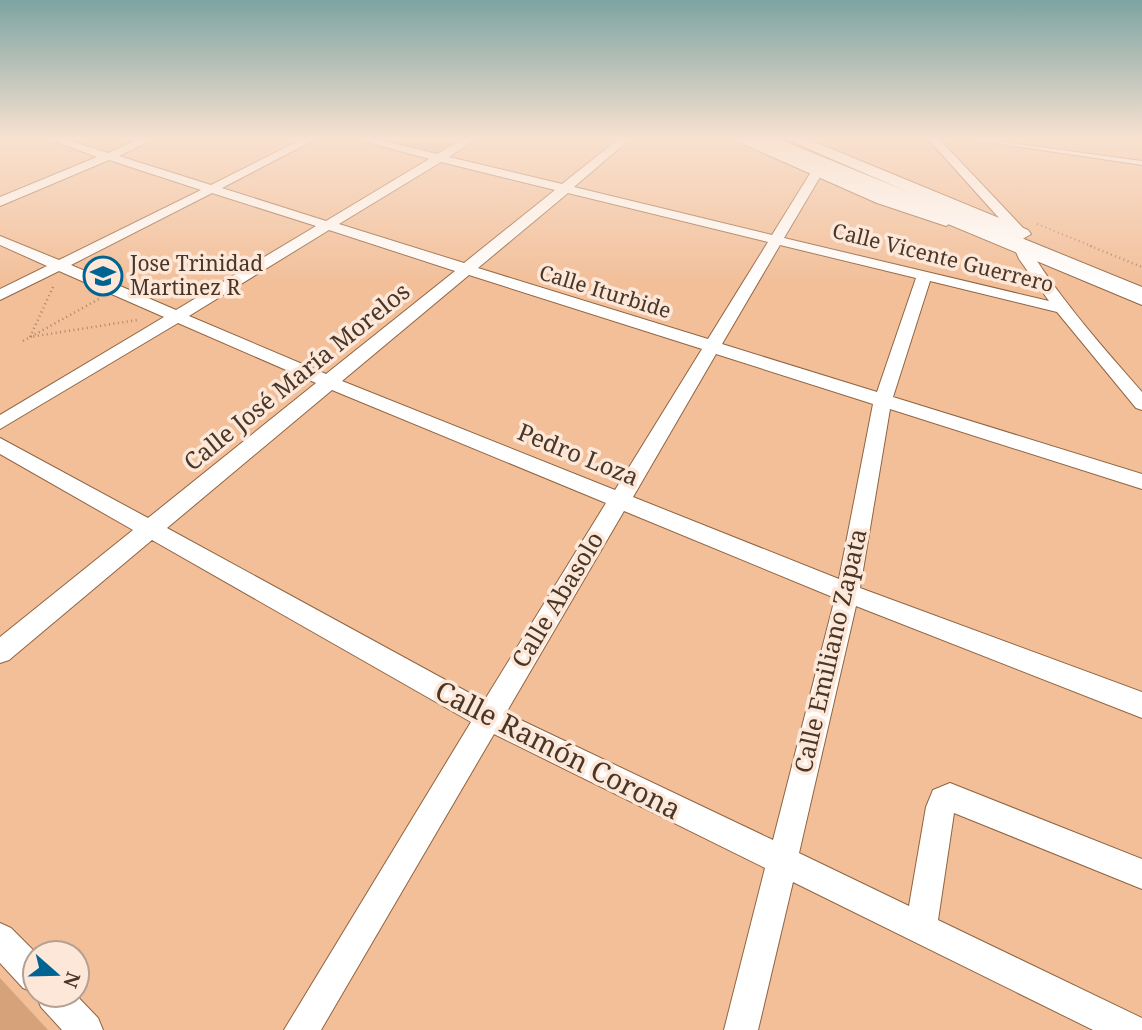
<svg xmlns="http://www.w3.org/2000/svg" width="1142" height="1030" font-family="'Noto Serif',serif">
  <rect width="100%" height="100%" fill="#f2bf99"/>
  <!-- green -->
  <g fill="#d6a279">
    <polygon points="375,140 458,140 434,154"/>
    <polygon points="0,978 48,1030 0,1030"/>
  </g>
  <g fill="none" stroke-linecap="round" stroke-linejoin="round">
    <defs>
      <polygon id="lane" points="973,140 988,140 1142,161 1142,165"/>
      <g id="street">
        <path d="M51,140H68L108,153L137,140H152L119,156L211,185L300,140H314L222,188L326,221L429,159L360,140H379L437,154L461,140H474L449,157L562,184L617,140H629L574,187L772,235L811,172L817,168L823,172L784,238L1049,301L1019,259L1013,245L1020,241L1025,242C1058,297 1100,344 1142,392V410L1136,408L1057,312L930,281L893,397L1142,474V489L890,409L860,588L1142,692V718L856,606L799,853L909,906L926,807L933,790L950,783L1142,859V889L954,813L938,920L1142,1018V1030H1093L793,882L758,1030H724L765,868L494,734L321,1030H284L471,722L152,540L9,660L0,663V637L133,530L0,454V438L148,518L316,383L178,323L0,429V415L164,317L59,271L0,300V289L47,266L0,245V236L59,260L201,190L109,160L0,206V197L97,157ZM441,162L555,190L464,263L339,224ZM212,193L316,226L176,310L71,265ZM568,193L768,242L708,339L478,268ZM329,230L455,271L326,374L189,316ZM780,245L916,278L877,392L722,344ZM469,275L702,349L615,490L342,381ZM716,354L873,404L839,579L633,497ZM332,390L606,503L484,701L167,528ZM624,511L835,598L773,840L506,713Z"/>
        <polygon points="929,140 940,140 1026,231 1026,237 1016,237"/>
        <polygon points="0,923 11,928 36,953 35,993 23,988 0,963"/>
        <polygon points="36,995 76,995 98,1018 103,1030 62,1030 41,1007"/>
      </g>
      <g id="secondary">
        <polygon points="734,140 756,140 889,195 953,216 955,220 946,226 877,203"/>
        <polygon points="788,140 810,140 1028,230 1031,234 1021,240 1014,238"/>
      </g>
      <polygon id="highway" points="753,140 781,140 1142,287 1142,305 756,144"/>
    </defs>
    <!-- lane casing -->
    <use href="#lane" stroke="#916440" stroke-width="2"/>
    <!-- street casing -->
    <use href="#street" stroke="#916440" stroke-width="2"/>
    <!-- secondary casing -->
    <use href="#secondary" stroke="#916440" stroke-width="2"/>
    <!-- highway casing -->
    <use href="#highway" stroke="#916440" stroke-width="2"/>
    <!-- path-far1 -->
    <polyline stroke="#aa8568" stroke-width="2" stroke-dasharray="1 3.5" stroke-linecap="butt" points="1037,224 1094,247"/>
    <!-- path -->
    <g stroke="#aa8568" stroke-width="2.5" stroke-dasharray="1 3.5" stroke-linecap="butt">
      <polyline points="1090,246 1142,267"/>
      <polyline points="53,287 30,337 137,320"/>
      <polyline points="23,341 99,299"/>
    </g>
    <!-- lane -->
    <use href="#lane" fill="#fff" fill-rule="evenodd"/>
    <!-- street -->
    <use href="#street" fill="#fff" fill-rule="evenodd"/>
    <!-- secondary -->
    <use href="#secondary" fill="#fff" fill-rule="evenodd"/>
    <!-- highway -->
    <use href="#highway" fill="#fff" fill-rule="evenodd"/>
  </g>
  <!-- sky -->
  <linearGradient id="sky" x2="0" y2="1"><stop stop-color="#7da4a2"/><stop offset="0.49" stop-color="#f9e2d1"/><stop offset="1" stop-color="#f9e2d1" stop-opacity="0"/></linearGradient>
  <rect width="1142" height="284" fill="url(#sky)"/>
  <!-- icons -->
  <defs>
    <symbol id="school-ring" viewBox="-11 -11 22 22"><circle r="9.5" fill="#fce7d8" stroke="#006493" stroke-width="1.5"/><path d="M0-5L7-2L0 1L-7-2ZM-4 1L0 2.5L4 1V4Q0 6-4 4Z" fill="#006493"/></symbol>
  </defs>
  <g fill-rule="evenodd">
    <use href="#school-ring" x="81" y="254" width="44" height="44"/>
  </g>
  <g text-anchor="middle" stroke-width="7" stroke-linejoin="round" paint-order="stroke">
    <!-- far-street labels -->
    <g font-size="21" fill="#4a3626" stroke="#fce7d8">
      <text transform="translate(943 258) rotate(14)" y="7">Calle Vicente Guerrero</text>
      <text transform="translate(605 292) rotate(17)" y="7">Calle Iturbide</text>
    </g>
    <!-- far-poi labels -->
    <g font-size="21" fill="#4a3626" stroke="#fce7d8" text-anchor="start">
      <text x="130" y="271">Jose Trinidad<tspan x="130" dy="24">Martinez R</tspan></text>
    </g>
    <!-- street labels -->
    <g font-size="24" fill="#4a3626" stroke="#fce7d8">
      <text transform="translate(297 377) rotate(-39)" y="8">Calle José María Morelos</text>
      <text transform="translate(578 455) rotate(22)" y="8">Pedro Loza</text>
      <text transform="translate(558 600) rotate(-59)" y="8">Calle Abasolo</text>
      <text transform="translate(831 651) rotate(-77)" y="8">Calle Emiliano Zapata</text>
    </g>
    <!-- near-street labels -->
    <g font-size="28" fill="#4a3626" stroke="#fce7d8">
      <text transform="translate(558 750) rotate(27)" y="10">Calle Ramón Corona</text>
    </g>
  </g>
  <!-- north arrow -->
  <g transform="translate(56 974) rotate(110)"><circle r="33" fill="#fce7d8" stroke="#b5a091" stroke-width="2"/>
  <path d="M0-5L12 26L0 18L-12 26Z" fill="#006493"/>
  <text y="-10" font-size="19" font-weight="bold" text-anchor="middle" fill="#4a3626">N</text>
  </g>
</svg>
